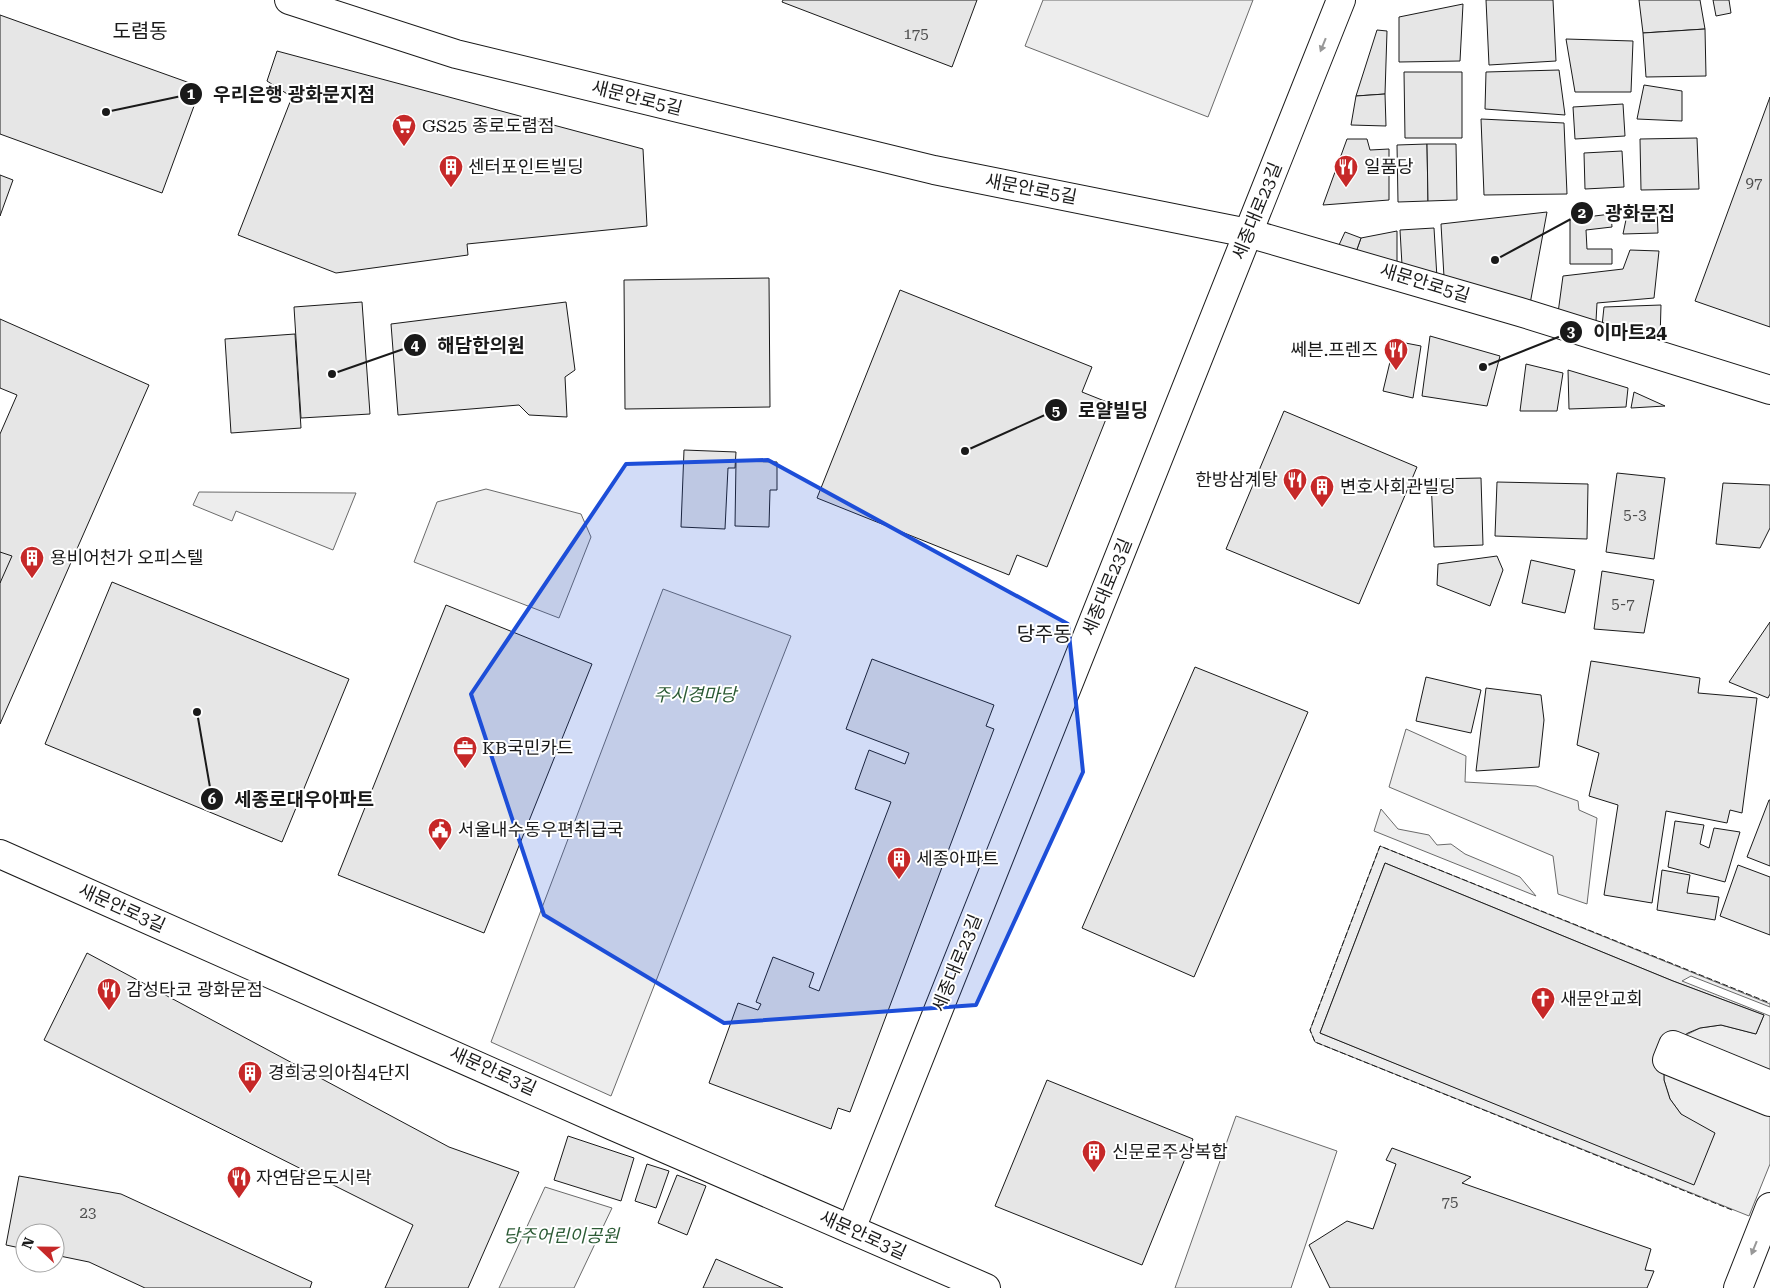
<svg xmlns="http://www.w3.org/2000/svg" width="1770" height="1288" font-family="'Roboto Serif','Noto Sans KR',serif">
  <rect width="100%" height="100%" fill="#fff"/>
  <!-- built -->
  <g fill="#ededed" stroke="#6a6a6a">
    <polygon points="1043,0 1253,0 1208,117 1025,46"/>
    <polygon points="486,489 581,514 591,537 559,618 414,562 437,502"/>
    <polygon points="199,492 355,493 356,493 333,550 236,511 232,521 193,505"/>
    <polygon points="663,589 791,636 611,1096 491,1042"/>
    <polygon points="1406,729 1466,756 1465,782 1536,786 1578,801 1579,810 1597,818 1587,904 1558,894 1553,856 1389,787"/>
    <polygon points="1381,809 1398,829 1429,835 1437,845 1451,844 1465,854 1520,877 1536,896 1374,831"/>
    <polygon points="1380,846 1770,1004 1770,1007 1691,976 1682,981 1770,1016 1770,1085 1680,1038 1700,1028 1721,1025 1756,1034 1764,1015 1673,981 1385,863 1320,1033 1694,1184 1681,1114 1670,1099 1664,1080 1664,1068 1770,1102 1770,1164 1749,1216 1315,1042 1310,1030"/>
    <polygon points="1236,1116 1337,1151 1291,1288 1175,1288"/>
    <polygon points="545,1187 612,1208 574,1288 499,1288"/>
  </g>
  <!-- building -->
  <g fill="#e6e6e6" stroke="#1a1a1a">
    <polygon points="783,0 977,0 952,67 782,2"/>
    <polygon points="1486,0 1553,0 1556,61 1489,65"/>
    <polygon points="1639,0 1700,0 1705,29 1643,33"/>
    <polygon points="1713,0 1729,0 1731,13 1716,16"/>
    <polygon points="1463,4 1460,61 1399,62 1399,17"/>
    <polygon points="0,15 201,87 162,193 0,134"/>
    <polygon points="1705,29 1706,76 1646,77 1643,33"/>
    <polygon points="1377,30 1387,31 1385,94 1356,96"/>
    <polygon points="1566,39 1633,41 1631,92 1575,92"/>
    <polygon points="277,51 643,149 647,226 467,244 468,255 336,273 238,235 292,97 267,81"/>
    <polygon points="1559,70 1565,115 1485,109 1486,72"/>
    <polygon points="1404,72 1462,72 1462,138 1405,138"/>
    <polygon points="1644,85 1682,91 1682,121 1637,119"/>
    <polygon points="1385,94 1386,126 1351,125 1356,96"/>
    <polygon points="1770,97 1770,327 1695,301"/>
    <polygon points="1623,104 1625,136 1575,139 1573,107"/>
    <polygon points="1481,119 1564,123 1567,194 1484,195"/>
    <polygon points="1697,138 1699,189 1641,190 1640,139"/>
    <polygon points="1347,139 1367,139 1370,150 1389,149 1389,200 1323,205"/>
    <polygon points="1427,144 1428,201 1398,202 1397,145"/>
    <polygon points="1427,144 1456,144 1457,200 1428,201"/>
    <polygon points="1622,151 1624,187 1585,189 1584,153"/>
    <polygon points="0,175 13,180 0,216"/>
    <polygon points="1657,209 1658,233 1623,234 1628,210"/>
    <polygon points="1547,212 1530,304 1444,277 1441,224"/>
    <polygon points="1611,214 1612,227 1586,230 1587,249 1612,249 1612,264 1570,264 1570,219"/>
    <polygon points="1434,228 1437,278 1402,265 1400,230"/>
    <polygon points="1397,231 1397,264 1356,252 1361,238"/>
    <polygon points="1345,232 1361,238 1356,252 1339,245"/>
    <polygon points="1630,250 1659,251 1654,298 1597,303 1596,321 1558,313 1563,276 1623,269"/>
    <polygon points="769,278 770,407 625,409 624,280"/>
    <polygon points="900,290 1092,367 1082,392 1112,404 1047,567 1017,555 1009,575 817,498"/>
    <polygon points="362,302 370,414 301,418 294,307"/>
    <polygon points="566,302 575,370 565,377 567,417 529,415 519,405 398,415 391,324"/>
    <polygon points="1661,305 1660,340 1602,326 1604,307"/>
    <polygon points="0,319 149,385 0,724 0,434 17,395 0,388"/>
    <polygon points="295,334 301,428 231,433 225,339"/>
    <polygon points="1430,336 1500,356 1487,406 1422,396"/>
    <polygon points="1395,341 1421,346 1413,398 1383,391"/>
    <polygon points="1526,364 1563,373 1557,411 1520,411"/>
    <polygon points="1568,370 1628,388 1626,407 1569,409"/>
    <polygon points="1634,392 1665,406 1631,408"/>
    <polygon points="1284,411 1417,467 1359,604 1226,549"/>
    <polygon points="684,450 736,452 735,468 728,468 725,529 681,527"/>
    <polygon points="736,461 777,462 777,490 770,490 769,527 735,526"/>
    <polygon points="1617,473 1665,478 1654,559 1606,552"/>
    <polygon points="1481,478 1483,545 1434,547 1431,479"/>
    <polygon points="1497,482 1588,484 1587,539 1495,536"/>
    <polygon points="1723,483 1770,485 1770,528 1760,548 1716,544"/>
    <polygon points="0,552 12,556 0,583"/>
    <polygon points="1497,556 1503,570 1490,606 1437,585 1438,564"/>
    <polygon points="1531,560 1575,570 1565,613 1522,603"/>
    <polygon points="1602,571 1654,580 1644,633 1594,629"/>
    <polygon points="112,582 349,679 282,842 45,744"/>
    <polygon points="446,605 592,664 484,933 338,875"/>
    <polygon points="1770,622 1770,694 1768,698 1729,682"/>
    <polygon points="872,659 994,705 986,726 994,729 850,1112 838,1108 831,1129 709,1083 738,1003 758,1010 761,1004 756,1002 773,957 814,973 809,987 819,991 891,802 855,789 869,750 905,764 909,753 846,729"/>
    <polygon points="1591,661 1700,678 1698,693 1757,698 1742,813 1730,810 1727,823 1666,811 1652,903 1604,895 1618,805 1589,796 1599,753 1577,745"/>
    <polygon points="1195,667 1308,712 1194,977 1082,928"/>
    <polygon points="1426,677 1481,690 1471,733 1416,721"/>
    <polygon points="1486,688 1541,695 1544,720 1539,767 1476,771"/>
    <polygon points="1769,800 1770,800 1770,866 1747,857"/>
    <polygon points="1675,821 1704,825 1700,844 1709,848 1714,828 1740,832 1725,882 1668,867"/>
    <polygon points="1385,863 1673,981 1764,1015 1756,1034 1721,1025 1700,1028 1688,1033 1680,1038 1664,1068 1664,1080 1670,1099 1681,1114 1715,1133 1694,1185 1320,1033"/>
    <polygon points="1738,865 1770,877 1770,935 1720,916"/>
    <polygon points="1662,870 1690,875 1687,893 1719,897 1715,920 1657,910"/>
    <polygon points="87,953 449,1147 519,1172 468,1288 385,1288 413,1225 44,1040"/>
    <polygon points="1047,1080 1193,1139 1142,1265 995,1206"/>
    <polygon points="568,1136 634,1158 621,1201 554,1180"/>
    <polygon points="1392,1148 1471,1177 1462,1183 1651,1249 1645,1270 1654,1271 1647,1288 1330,1288 1309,1245 1347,1221 1373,1229 1396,1164 1386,1160"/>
    <polygon points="647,1164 669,1171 656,1208 635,1201"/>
    <polygon points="677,1175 706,1186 687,1235 658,1223"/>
    <polygon points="19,1176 121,1194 312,1282 310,1288 145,1288 89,1262 55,1255 55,1233 25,1233 25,1249 6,1245"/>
    <polygon points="716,1259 783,1288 703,1288"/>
  </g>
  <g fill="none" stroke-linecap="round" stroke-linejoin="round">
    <defs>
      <g id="minor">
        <polyline points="289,0 456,54 934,170 1248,233 1520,312 1770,390"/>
        <polyline points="0,854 613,1126 986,1288"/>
        <polyline points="1770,1085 1673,1045 1667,1060 1770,1102"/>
        <polyline points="851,1229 1341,0"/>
      </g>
      <polyline id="major" points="1738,1288 1770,1207"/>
    </defs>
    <!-- minor casing -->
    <use href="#minor" stroke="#1a1a1a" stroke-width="30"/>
    <!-- major casing -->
    <use href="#major" stroke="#1a1a1a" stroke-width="30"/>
    <!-- minor -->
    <use href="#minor" stroke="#fff" stroke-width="28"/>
    <!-- major -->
    <use href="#major" stroke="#fff" stroke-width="28"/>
    <!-- fence -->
    <polyline stroke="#1a1a1a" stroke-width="1" stroke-dasharray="6 2.5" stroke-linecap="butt" points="1732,1210 1315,1042 1310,1030 1380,846 1770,1003"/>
  </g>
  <!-- one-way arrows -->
  <defs><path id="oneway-solid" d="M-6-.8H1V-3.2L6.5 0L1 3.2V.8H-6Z" transform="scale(1.25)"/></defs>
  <g fill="#989898">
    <use href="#oneway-solid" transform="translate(1323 45) rotate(112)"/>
    <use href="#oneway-solid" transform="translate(1754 1248) rotate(112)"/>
  </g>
  <!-- marked area -->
  <path fill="#1d4ed8" fill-opacity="0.2" stroke="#1d4ed8" stroke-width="4" stroke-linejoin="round" d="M768,460L1068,624L1083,772L976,1005L724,1023L544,915L471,694L626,464Z"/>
  <!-- icons -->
  <defs>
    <symbol id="supermarket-pin" viewBox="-11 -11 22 30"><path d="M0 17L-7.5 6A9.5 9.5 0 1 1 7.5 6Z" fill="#c62828" stroke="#fff"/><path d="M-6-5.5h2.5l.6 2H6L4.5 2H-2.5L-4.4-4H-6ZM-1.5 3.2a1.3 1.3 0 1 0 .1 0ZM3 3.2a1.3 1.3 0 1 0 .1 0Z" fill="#fff"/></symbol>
    <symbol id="building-pin" viewBox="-11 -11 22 30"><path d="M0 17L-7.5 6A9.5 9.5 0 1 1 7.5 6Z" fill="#c62828" stroke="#fff"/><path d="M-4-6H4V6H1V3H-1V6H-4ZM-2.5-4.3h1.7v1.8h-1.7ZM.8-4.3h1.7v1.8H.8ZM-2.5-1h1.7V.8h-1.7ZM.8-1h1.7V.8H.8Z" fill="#fff"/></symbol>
    <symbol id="restaurant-pin" viewBox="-11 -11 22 30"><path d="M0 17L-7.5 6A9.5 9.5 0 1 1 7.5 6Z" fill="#c62828" stroke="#fff"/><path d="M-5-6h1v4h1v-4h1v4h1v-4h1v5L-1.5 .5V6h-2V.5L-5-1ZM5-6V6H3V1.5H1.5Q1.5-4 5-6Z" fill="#fff"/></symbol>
    <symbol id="office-pin" viewBox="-11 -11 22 30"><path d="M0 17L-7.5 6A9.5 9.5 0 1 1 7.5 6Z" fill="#c62828" stroke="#fff"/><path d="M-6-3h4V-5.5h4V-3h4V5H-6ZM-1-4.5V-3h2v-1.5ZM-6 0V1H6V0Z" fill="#fff"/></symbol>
    <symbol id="civic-pin" viewBox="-11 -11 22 30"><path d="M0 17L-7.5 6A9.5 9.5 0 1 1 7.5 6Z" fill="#c62828" stroke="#fff"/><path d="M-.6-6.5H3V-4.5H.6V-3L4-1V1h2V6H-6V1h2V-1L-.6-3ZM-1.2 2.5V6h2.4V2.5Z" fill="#fff"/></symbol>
    <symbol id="church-pin" viewBox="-11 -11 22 30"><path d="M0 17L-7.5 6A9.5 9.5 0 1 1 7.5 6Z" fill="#c62828" stroke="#fff"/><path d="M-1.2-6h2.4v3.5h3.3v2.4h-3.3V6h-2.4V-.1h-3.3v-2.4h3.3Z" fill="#fff"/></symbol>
  </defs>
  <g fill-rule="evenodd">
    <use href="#supermarket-pin" x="390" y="112" width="28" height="38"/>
    <use href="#building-pin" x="437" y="153" width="28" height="38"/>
    <use href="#restaurant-pin" x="1332" y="153" width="28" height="38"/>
    <use href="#restaurant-pin" x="1382" y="336" width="28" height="38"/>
    <use href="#restaurant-pin" x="1281" y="466" width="28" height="38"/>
    <use href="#building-pin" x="1308" y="473" width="28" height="38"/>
    <use href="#building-pin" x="18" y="544" width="28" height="38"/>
    <use href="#office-pin" x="451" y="734" width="28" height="38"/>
    <use href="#civic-pin" x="426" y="816" width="28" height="38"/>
    <use href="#building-pin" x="885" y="845" width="28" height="38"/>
    <use href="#restaurant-pin" x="95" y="976" width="28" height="38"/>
    <use href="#church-pin" x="1529" y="985" width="28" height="38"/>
    <use href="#building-pin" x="236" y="1059" width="28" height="38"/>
    <use href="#building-pin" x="1080" y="1138" width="28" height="38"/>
    <use href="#restaurant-pin" x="225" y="1164" width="28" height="38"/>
  </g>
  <g text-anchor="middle" stroke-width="4" stroke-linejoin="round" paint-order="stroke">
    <!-- number labels -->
    <g font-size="15" fill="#4d4d4d">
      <text x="916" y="39">175</text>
      <text x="1754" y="188">97</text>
      <text x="1635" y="520">5-3</text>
      <text x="1623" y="609">5-7</text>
      <text x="1450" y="1207">75</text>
      <text x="88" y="1218">23</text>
    </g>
    <!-- street labels -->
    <g font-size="18" fill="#1a1a1a" stroke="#fff">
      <text transform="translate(637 98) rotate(14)" y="6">새문안로5길</text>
      <text transform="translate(1031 189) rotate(11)" y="6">새문안로5길</text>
      <text transform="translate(1257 211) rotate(-68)" y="6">세종대로23길</text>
      <text transform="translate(1425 283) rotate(17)" y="6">새문안로5길</text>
      <text transform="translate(1107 587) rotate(-68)" y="6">세종대로23길</text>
      <text transform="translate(122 908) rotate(24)" y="6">새문안로3길</text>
      <text transform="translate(957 963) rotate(-68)" y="6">세종대로23길</text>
      <text transform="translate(493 1071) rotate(24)" y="6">새문안로3길</text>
      <text transform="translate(863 1235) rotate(24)" y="6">새문안로3길</text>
    </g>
    <!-- poi labels -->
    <g font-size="18" fill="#1a1a1a" stroke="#fff" text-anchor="start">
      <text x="422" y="132">GS25 종로도렴점</text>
      <text x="468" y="173">센터포인트빌딩</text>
      <text x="1364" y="173">일품당</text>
      <text x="1378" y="356" text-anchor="end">쎄븐.프렌즈</text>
      <text x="1278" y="486" text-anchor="end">한방삼계탕</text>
      <text x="1340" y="493">변호사회관빌딩</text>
      <text x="50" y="564">용비어천가 오피스텔</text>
      <text x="482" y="754">KB국민카드</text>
      <text x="458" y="836">서울내수동우편취급국</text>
      <text x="916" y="865">세종아파트</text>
      <text x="126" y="996">감성타코 광화문점</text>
      <text x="1560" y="1005">새문안교회</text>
      <text x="268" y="1079">경희궁의아침4단지</text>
      <text x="1112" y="1158">신문로주상복합</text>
      <text x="256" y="1184">자연담은도시락</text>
    </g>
    <!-- park labels -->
    <g font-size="18" font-style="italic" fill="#2b5a34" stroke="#fff">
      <text x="695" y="701">주시경마당</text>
      <text x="561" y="1242">당주어린이공원</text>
    </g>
    <!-- quarter labels -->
    <g font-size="20" fill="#1a1a1a" stroke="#fff">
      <text x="140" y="38">도렴동</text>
      <text x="1044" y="641">당주동</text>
    </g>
  </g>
  <!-- callouts -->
  <path fill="none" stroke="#1a1a1a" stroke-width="2" d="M106 112L191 94M1495 260L1582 213M1483 367L1571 332M332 374L415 345M965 451L1056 410M197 712L212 799"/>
  <g fill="#1a1a1a" stroke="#fff" stroke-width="2">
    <circle cx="106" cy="112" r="5"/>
    <circle cx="1495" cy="260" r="5"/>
    <circle cx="1483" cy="367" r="5"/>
    <circle cx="332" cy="374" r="5"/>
    <circle cx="965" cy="451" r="5"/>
    <circle cx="197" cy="712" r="5"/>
    <circle cx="191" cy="94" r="12"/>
    <circle cx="1582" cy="213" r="12"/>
    <circle cx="1571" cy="332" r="12"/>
    <circle cx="415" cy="345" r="12"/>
    <circle cx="1056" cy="410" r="12"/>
    <circle cx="212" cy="799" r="12"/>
  </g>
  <g font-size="15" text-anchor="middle" font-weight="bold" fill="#fff">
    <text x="191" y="99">1</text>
    <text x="1582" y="218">2</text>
    <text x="1571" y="337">3</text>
    <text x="415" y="350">4</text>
    <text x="1056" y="416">5</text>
    <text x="212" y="804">6</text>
  </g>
  <g font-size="19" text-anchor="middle" font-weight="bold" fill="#1a1a1a" stroke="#fff" stroke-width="4" stroke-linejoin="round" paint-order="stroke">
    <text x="294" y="101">우리은행 광화문지점</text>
    <text x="1640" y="220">광화문집</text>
    <text x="1630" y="339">이마트24</text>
    <text x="481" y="352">해담한의원</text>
    <text x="1113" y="417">로얄빌딩</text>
    <text x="304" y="806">세종로대우아파트</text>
  </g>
  <!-- north arrow -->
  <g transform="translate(40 1248) rotate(292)"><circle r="24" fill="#ffffff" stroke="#a3a3a3"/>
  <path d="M0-4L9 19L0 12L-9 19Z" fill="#c62828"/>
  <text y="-8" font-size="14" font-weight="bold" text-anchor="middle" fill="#1a1a1a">N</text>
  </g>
</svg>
